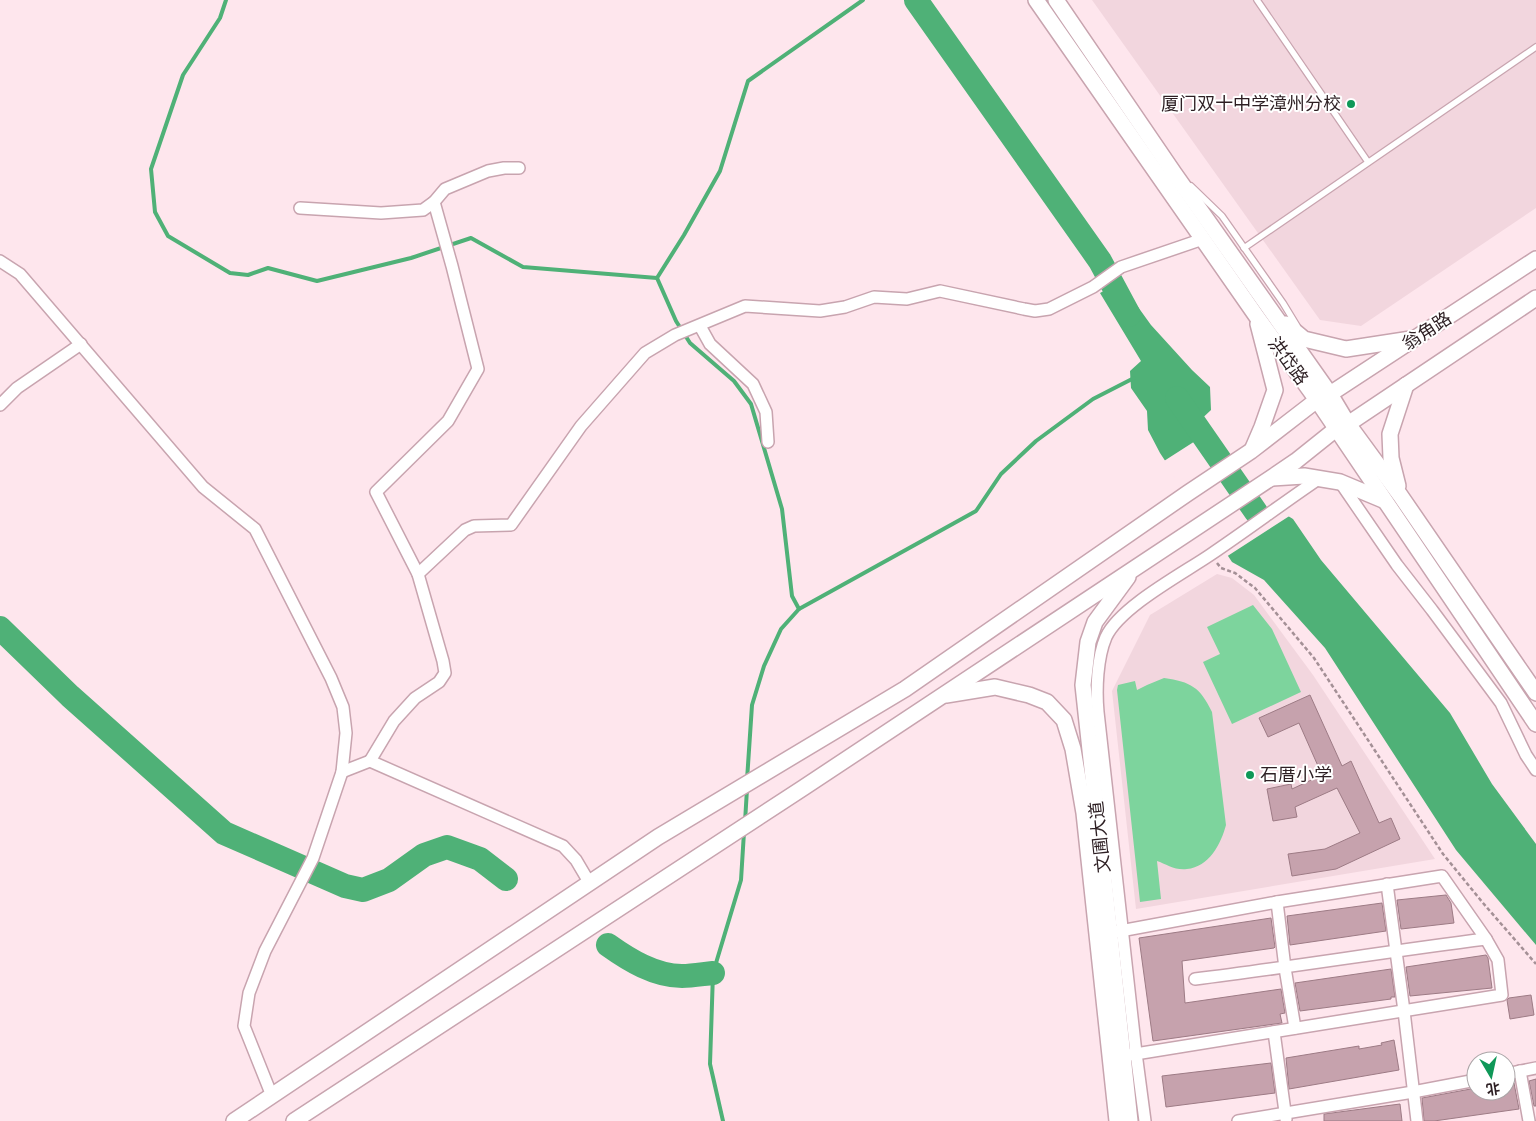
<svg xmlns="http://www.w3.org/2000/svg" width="1536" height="1121" font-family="Roboto,'Noto Sans SC',sans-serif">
  <rect width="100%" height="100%" fill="#fee6ed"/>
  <!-- built -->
  <g fill="#f2d6de">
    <polygon points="1092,0 1536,0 1536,208 1361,326 1320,320"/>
    <polygon points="1217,574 1232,578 1254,595 1313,675 1435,859 1136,909 1112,691 1150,615"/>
  </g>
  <!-- green -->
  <g fill="#7dd49d">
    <polygon points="1253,605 1272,629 1301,692 1232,724 1203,662 1220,654 1207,627"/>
    <path d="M1164,678C1191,682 1200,687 1212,712L1226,825C1221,844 1209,867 1187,869C1176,871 1166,864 1157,861L1161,899L1140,902L1117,690L1118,685L1135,681L1137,690L1147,685Z"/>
  </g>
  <!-- water -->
  <polygon fill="#4fb177" points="1120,282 1151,325 1192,370 1210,387 1211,410 1194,426 1228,479 1293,519 1321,560 1450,713 1492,784 1536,844 1536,945 1456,850 1325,648 1264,580 1232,562 1160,453 1148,430 1147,411 1131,388 1130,371 1141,361 1100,293"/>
  <!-- pier -->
  <polygon fill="#fee6ed" points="1203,436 1229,478 1291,515 1226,557 1164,461"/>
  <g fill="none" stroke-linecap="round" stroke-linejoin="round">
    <!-- stream -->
    <g stroke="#4fb177" stroke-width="4">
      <polyline points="226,0 220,18 183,75 151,169 155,212 168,236 230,273 248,275 268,268 317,281 411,258 471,238 523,267 657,278 676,321 690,343 734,381 751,404 782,509 792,596 799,609"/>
      <polyline points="657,278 684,235 720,171 748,81 863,0"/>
      <polyline points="747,780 752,705 764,666 781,629 799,609 976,511 1001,474 1036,441 1093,399 1134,378"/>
      <polyline points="745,822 747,789"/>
      <polyline points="723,1121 710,1064 713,973 741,880 744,832"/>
    </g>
    <!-- river -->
    <g stroke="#4fb177" stroke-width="24">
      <polyline points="916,0 1100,261 1129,315"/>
      <polyline points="1177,398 1256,512"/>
      <polyline points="0,628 70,696 224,833 345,886 363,890 389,880 424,855 447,847 480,859 506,879"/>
      <path d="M608,945C629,960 655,976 682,976C692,976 703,974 713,973"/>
    </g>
  </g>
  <!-- building -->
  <g fill="#c6a2ad" stroke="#9d7b85">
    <polygon points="1310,695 1342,766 1351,761 1379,823 1391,818 1400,839 1336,869 1292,876 1288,854 1325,849 1360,833 1337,788 1295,807 1297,817 1273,821 1267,789 1291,784 1292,789 1322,775 1299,723 1268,737 1259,718"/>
    <polygon points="1446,895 1451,903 1454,923 1401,929 1397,900"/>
    <polygon points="1382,903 1386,931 1290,945 1287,916"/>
    <polygon points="1271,918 1275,947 1274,948 1182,961 1185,1003 1281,989 1285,1013 1280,1014 1282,1023 1153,1041 1139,938"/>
    <polygon points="1486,955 1488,958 1492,988 1410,996 1406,967"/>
    <polygon points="1391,969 1395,997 1391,997 1391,999 1300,1011 1295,983"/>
    <polygon points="1531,995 1534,1015 1510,1019 1507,1000 1509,998"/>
    <polygon points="1394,1040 1399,1070 1289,1089 1286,1058 1359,1046 1359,1049 1382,1045 1381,1043"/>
    <polygon points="1271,1063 1275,1093 1166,1107 1162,1076"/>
    <polygon points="1536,1079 1536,1106 1534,1106 1529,1081"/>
    <polygon points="1514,1083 1519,1109 1434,1121 1424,1121 1422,1098 1476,1088 1476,1091 1506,1091 1506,1084"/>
    <polygon points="1400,1104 1402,1121 1324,1121 1324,1114"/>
  </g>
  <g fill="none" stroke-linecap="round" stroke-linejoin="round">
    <defs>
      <g id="service">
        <polyline points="1257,0 1368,162"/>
        <polyline points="1191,186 1222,216 1283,303 1297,326"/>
        <polyline points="1244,248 1536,47"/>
      </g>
      <g id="minor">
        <polyline points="300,208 381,213 423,210 434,202 445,189 488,171 504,168 519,168"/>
        <polyline points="0,261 20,274 203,487 255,529 331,678 343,707 346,733 342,772 313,858 265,951 249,993 244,1026 272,1096"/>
        <polyline points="700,326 710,344 753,384 766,412 768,442"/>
        <polyline points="0,405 17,388 81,344"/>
        <polyline points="1340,482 1397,565 1432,610 1501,703 1526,755 1536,770"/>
        <polyline points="418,574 465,530 474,526 511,525 581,426 645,353 675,335 745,306 820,311 845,307 874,297 907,299 940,291 1024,309 1035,311 1049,309 1093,287 1121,267 1203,239"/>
        <polyline points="370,761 394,721 415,698 439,682 445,673 443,661 418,574 376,492 448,421 478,369 452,266 434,202"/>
        <polyline points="342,772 370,761 563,846 576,860 589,882"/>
        <polyline points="1387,884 1404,1011 1417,1121"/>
        <polyline points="1277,902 1285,968 1295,1028"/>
        <polyline points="1104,934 1277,902 1442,876 1486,939 1498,960 1502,995 1123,1056"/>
        <path d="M1195,979C1293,967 1389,951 1486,939"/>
        <polyline points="1274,1032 1286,1119"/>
        <polyline points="1520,1071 1529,1121"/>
        <polyline points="1506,1074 1536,1068"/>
        <path d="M1145,1121L1136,1053L1098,712C1096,690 1097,658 1106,637C1120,607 1182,574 1210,555C1247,530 1283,503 1320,478"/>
        <polyline points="1238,1121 1413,1092 1476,1080"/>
      </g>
      <g id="secondary">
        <polyline points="1036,0 1257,317 1317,400 1536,724"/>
        <polyline points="1056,0 1174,173 1330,394 1348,424 1400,495 1536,693"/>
        <polyline points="1286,324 1304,339 1346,349 1411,339"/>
        <polyline points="1253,448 1262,427 1275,390 1258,324"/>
        <polyline points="1272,478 1304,476 1340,482 1383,500"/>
        <polyline points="1398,486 1391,458 1390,434 1406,385"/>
        <polyline points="1128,577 1095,622 1088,642 1083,685 1130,1121"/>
        <polyline points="946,695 995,687 1029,695 1047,702 1064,720 1073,749 1084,813 1117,1121"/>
        <polyline points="234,1121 658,837 905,689 1188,493 1251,451 1317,400 1330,394 1536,259"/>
        <polyline points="294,1121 803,788 1271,478 1296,461 1336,429 1348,424 1536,298"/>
      </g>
    </defs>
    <!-- service casing -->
    <use href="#service" stroke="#c8a4af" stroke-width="8"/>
    <!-- minor casing -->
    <use href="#minor" stroke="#c8a4af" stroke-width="14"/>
    <!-- secondary casing -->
    <use href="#secondary" stroke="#c8a4af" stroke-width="18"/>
    <!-- path -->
    <polyline stroke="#a49096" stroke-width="2.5" stroke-dasharray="4 2.5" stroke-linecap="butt" points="1217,563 1221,568 1235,573 1255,588 1314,658 1443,854 1483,903 1536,964"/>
    <!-- service -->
    <use href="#service" stroke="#fff" stroke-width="5.5"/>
    <!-- minor -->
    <use href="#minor" stroke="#fff" stroke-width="11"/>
    <!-- secondary -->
    <use href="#secondary" stroke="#fff" stroke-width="15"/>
  </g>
  <!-- markers -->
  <g fill="#0f9858" stroke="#fff" stroke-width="2">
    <circle cx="1351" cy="104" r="5"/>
    <circle cx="1250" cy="775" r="5"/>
  </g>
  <g text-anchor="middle" stroke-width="4" stroke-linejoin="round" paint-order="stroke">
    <!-- poi labels -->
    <g font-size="18" fill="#2d1f23" stroke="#fff" text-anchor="end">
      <text x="1341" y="110">厦门双十中学漳州分校</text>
      <text x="1260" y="781" text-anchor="start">石厝小学</text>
    </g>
    <!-- street labels -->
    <g font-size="18" fill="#2d1f23" stroke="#fff">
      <text transform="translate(1427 331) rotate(-33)" y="6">翁角路</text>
      <text transform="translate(1288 361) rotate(54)" y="6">洪岱路</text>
      <text transform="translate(1100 837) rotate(-96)" y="6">文圃大道</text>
    </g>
  </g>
  <!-- north arrow -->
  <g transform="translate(1491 1076) rotate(171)"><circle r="24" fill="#ffffff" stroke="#aba5a7"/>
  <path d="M0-4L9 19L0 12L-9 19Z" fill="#0f9858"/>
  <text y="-8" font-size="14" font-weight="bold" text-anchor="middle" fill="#2d1f23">北</text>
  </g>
</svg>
